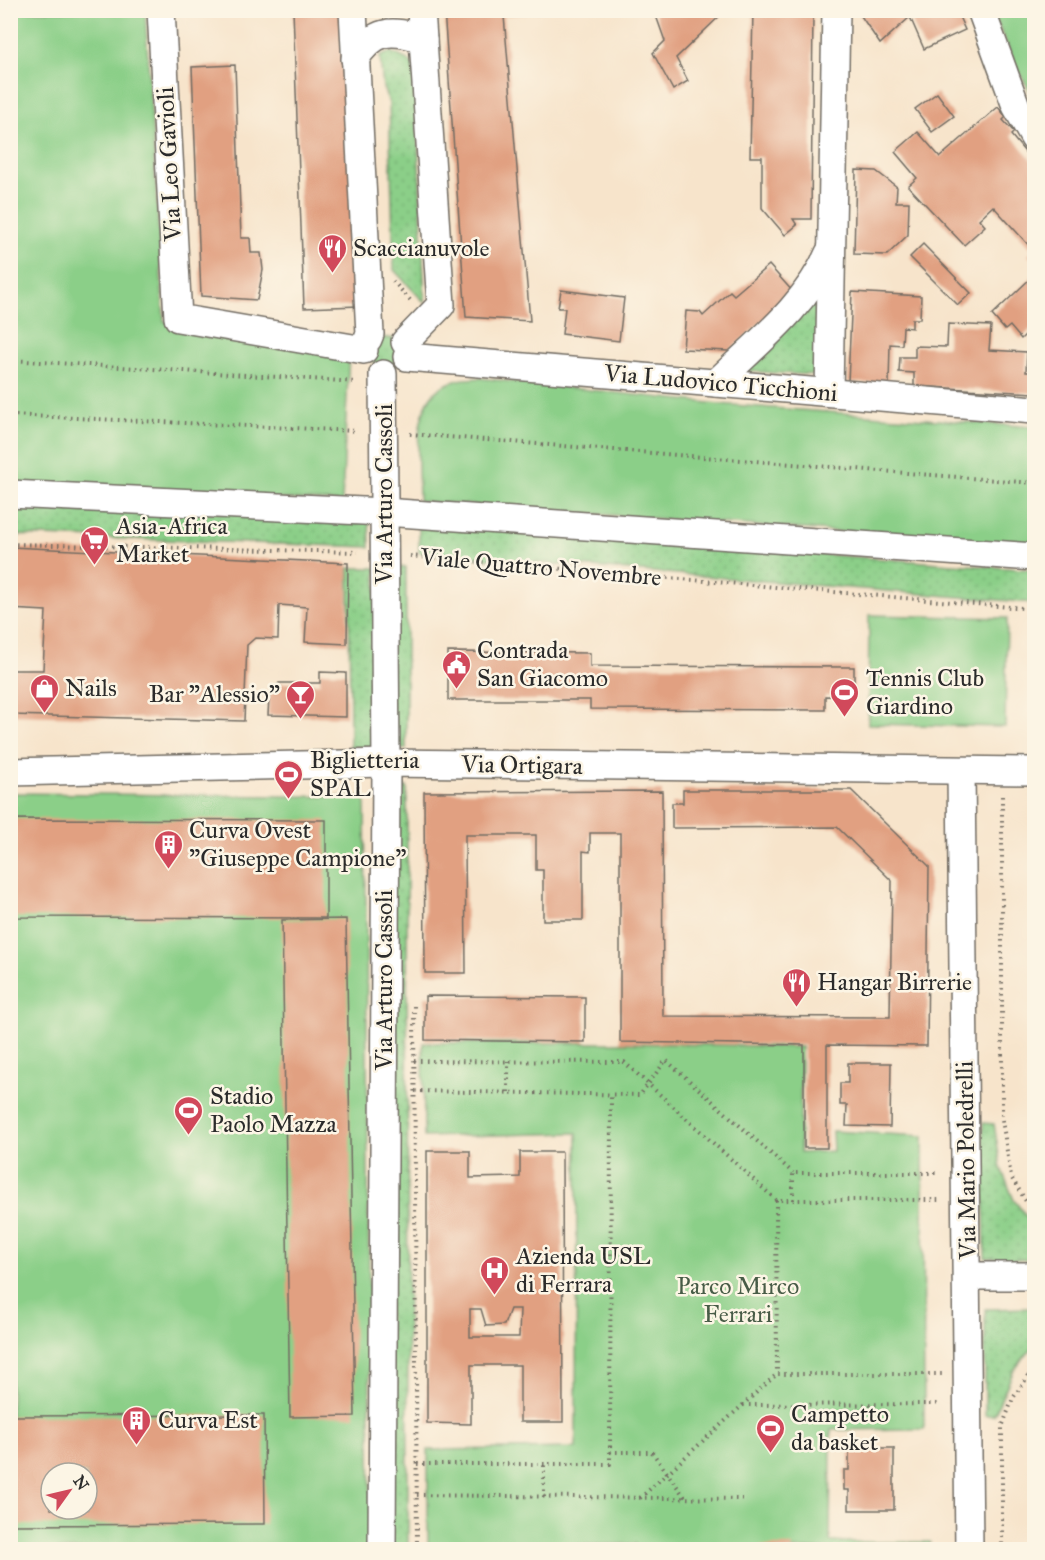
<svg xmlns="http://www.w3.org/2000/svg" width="1045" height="1560" font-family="'IM FELL Great Primer',serif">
  <defs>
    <pattern id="grass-dots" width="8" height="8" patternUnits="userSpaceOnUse" patternTransform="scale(1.5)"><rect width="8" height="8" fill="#8bcf88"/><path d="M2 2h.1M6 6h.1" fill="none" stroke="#78b276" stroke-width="1.8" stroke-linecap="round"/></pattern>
  </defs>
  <rect width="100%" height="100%" fill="#fcf5e5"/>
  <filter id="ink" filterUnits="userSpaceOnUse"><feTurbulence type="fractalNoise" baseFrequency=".0167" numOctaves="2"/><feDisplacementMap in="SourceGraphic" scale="12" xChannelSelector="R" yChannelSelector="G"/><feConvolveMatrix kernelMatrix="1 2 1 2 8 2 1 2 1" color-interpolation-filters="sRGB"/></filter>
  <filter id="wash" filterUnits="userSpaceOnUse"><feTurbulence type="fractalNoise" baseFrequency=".008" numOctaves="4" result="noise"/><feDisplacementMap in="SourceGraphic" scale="24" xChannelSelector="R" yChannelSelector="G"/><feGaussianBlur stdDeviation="1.35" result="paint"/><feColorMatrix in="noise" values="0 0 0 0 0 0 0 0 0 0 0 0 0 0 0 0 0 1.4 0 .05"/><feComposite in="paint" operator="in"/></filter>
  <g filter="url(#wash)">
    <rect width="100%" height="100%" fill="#f7e4cb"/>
    <!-- grass -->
    <g fill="url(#grass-dots)" stroke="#5b7d5a" stroke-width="1.5">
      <polygon points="391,52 410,61 415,70 425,303 394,270 389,102 383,88 380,56"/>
      <polygon points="824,283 816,375 742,371"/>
      <polygon points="381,337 395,339 399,360 394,366 381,367 373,361 371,356"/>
      <polygon points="11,505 369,518 370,547 11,535"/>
      <polygon points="419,525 1034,570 1034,603 419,553"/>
      <polygon points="406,567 406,749 390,749 391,568"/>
      <polygon points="349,568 376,568 377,747 350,747"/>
      <polygon points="407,787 408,1549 389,1550 389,788"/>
      <polygon points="983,1123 994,1124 1001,1168 1014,1200 1034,1226 1034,1260 985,1258"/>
      <polygon points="1034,1308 1034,1346 1014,1370 994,1415 985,1415 985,1309"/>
    </g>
    <!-- green -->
    <g fill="#8bcf88" stroke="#5b7d5a" stroke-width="1.5" fill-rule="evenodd">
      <polygon points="10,11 145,11 164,321 349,353 342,502 11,485"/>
      <polygon points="992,11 1034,11 1034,99 1016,66"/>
      <path d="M479,378L719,404L1034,427V546L419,501C419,469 410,404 443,386C454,379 467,379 479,378Z"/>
      <polygon points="869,615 1007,618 1005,727 868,724"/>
      <path d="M11,793L365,797L371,1549L11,1550ZM51,1473H87V1509H51Z"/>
      <polygon points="423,1043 620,1043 801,1047 800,1153 833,1151 832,1131 923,1136 924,1429 831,1430 830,1542 930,1542 929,1549 636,1550 636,1544 428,1547 428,1450 576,1448 577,1133 424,1137"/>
    </g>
    <g id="blocks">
      <!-- building -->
      <g fill="#e1a081" fill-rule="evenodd">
        <polygon points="293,10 349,10 359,306 304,308"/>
        <polygon points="444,10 557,10 504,16 530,321 466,317"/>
        <polygon points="654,10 726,10 676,58 688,81 673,90 653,53 665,41"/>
        <polygon points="753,10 813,10 811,219 793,219 797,225 785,235 762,208 762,157 750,157"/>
        <polygon points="857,10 956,10 965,30 924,49 910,17 880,44"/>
        <polygon points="235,65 241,238 250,238 251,253 261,253 263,270 257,300 201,296 192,67"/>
        <polygon points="937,93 954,116 932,132 915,109"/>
        <polygon points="998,107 1006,117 1003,120 1014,132 1011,135 1034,163 1034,262 1028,255 1033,250 993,206 979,219 985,226 964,245 908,186 917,178 895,152 918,132 940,157"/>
        <polygon points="856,170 876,171 897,187 896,202 909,202 908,235 887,255 854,254"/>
        <polygon points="923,244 971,293 958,305 910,257"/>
        <polygon points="769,265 794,293 729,351 683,349 686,311 700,312 703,316 730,291 734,295"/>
        <polygon points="1034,275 1034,326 1021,339 1010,326 1005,330 992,315"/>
        <polygon points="561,290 624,298 619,341 562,334 565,308 558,308"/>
        <polygon points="852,292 921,296 920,319 912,319 912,328 903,327 902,345 890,344 889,384 848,382"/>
        <polygon points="948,324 991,326 989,350 1027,352 1026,372 1034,372 1034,393 914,386 914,373 899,372 900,357 915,357 915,346 947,347"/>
        <polygon points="10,547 348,563 347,644 305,642 307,607 279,605 278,639 255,638 247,645 244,721 10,715 10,670 43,670 46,611 10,609"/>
        <polygon points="448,652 590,653 590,666 854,667 854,697 825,696 825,710 590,709 590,700 448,700"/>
        <polygon points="320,672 346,673 346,717 268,715 269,697 279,683 320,683"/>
        <polygon points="683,790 851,790 929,866 927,1046 827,1045 827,1148 804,1148 804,1045 620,1042 620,833 590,833 590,852 583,851 583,920 543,920 543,870 536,870 536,835 465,835 466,973 425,973 424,792 662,791 663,1016 890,1017 892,881 837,827 672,828 672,803 683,803"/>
        <polygon points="10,819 326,820 326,918 10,917"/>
        <polygon points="346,919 355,1416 290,1417 282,920"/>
        <polygon points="425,996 585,997 585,1042 425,1040"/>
        <polygon points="848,1063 891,1063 890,1127 846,1126 847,1105 840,1105 840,1083 848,1083"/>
        <path d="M427,1151H470V1178L520,1177V1152H562L563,1422H520V1365H471V1424L427,1423ZM470,1309H481L486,1326L504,1325L510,1309H520L519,1337H470Z"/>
        <path d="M264,1415L265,1524L10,1525V1416ZM51,1473H87V1509H51Z"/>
        <polygon points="849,1448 894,1448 894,1510 849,1510 849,1490 844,1490 844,1470 849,1470"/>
        <rect x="761" y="1546" width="31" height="4"/>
      </g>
    </g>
  </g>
  <g filter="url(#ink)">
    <use href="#blocks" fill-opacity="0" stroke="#726c63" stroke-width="1.5"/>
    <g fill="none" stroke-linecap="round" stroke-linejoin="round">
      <defs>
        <g id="minor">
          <polyline points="161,10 178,318 364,350"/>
          <polyline points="353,10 370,334 368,339"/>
          <polyline points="981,10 1016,106 1034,138"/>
          <path d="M355,59C375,29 390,29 423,39"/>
          <polyline points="405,342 441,305 421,10"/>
          <polyline points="407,357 1034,410"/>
          <path d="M716,383C757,343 805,307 829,253"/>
          <polyline points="829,392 836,10"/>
          <polyline points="10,494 384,512 1034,557"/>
          <polyline points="961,771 969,1550"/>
          <polyline points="10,772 386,763 1034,771"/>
          <polyline points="967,1276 1034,1276"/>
          <polyline points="382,1550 386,763 383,374"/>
        </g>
      </defs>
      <!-- minor casing -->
      <use href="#minor" stroke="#726c63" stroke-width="30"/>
      <!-- path -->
      <g stroke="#726c63" stroke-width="4" stroke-dasharray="1.5 4.5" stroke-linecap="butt">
        <polyline points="393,281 410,300"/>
        <polyline points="10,360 357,382"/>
        <polyline points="10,415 357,431"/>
        <polyline points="410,434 1034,483"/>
        <polyline points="10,544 358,552"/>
        <polyline points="410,556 1034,609"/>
        <polyline points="1002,796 1002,1119 1011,1177 1034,1214"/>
        <polyline points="414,1006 417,1550"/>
        <polyline points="414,1061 624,1062 776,1200 939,1200"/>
        <polyline points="415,1091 640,1095 666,1060 793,1173"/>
        <polyline points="508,1092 508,1061"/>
        <polyline points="776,1200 777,1374"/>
        <polyline points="793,1200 793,1173 938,1173"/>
        <polyline points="743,1405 941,1404"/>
        <polyline points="610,1452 652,1452 686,1499"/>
        <polyline points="417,1464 610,1464 611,1094"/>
        <polyline points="417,1495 743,1499"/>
        <polyline points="544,1497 544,1464"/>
        <polyline points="640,1498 777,1374 942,1374"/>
        <polyline points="1002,1550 1002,1427 1013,1398 1034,1368"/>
      </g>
      <!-- minor -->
      <use href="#minor" stroke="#fff" stroke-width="27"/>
    </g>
  </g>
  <!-- icons -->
  <defs>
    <symbol id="restaurant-pin" viewBox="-11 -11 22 30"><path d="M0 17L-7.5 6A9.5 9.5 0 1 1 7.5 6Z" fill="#d1495b" stroke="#fcf5e5"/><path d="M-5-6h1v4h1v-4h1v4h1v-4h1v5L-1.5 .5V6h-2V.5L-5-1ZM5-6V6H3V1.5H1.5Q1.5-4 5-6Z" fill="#fff"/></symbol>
    <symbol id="supermarket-pin" viewBox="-11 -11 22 30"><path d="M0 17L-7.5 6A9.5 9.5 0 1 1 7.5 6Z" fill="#d1495b" stroke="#fcf5e5"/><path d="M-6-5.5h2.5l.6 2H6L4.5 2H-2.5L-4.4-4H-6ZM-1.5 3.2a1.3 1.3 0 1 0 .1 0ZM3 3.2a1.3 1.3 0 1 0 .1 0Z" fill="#fff"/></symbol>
    <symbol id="civic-pin" viewBox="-11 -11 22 30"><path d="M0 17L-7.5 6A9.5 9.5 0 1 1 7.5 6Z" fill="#d1495b" stroke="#fcf5e5"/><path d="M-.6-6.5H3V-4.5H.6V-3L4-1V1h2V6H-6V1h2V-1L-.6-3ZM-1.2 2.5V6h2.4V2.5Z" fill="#fff"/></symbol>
    <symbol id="shop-pin" viewBox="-11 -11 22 30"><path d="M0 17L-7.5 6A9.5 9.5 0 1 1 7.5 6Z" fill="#d1495b" stroke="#fcf5e5"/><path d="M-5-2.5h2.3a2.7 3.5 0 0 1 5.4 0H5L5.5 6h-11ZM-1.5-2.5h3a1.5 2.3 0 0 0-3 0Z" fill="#fff"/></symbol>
    <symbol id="stadium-pin" viewBox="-11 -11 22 30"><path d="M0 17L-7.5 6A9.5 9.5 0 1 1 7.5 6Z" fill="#d1495b" stroke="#fcf5e5"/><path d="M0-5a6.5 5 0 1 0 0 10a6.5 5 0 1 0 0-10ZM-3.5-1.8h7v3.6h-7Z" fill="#fff"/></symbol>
    <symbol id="bar-pin" viewBox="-11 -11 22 30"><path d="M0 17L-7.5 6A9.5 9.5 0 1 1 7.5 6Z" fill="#d1495b" stroke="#fcf5e5"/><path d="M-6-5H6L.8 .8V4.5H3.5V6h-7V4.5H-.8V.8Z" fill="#fff"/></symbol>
    <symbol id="building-pin" viewBox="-11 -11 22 30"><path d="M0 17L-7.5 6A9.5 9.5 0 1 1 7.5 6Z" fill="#d1495b" stroke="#fcf5e5"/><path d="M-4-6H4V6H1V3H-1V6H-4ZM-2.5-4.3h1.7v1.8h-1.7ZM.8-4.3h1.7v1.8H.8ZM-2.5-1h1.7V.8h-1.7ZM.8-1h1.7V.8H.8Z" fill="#fff"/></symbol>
    <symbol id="hospital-pin" viewBox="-11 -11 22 30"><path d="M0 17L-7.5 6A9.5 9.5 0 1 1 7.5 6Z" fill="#d1495b" stroke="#fcf5e5"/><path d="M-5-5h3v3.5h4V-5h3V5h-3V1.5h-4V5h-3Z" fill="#fff"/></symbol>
  </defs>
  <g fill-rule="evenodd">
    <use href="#restaurant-pin" x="316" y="232" width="33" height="45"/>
    <use href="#supermarket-pin" x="78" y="524" width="33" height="45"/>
    <use href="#civic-pin" x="440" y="648" width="33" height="45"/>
    <use href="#shop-pin" x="28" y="672" width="33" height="45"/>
    <use href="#stadium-pin" x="828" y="676" width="33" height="45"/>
    <use href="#bar-pin" x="284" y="678" width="33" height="45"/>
    <use href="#stadium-pin" x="272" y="758" width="33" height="45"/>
    <use href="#building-pin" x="152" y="828" width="33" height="45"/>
    <use href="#restaurant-pin" x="780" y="966" width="33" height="45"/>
    <use href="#stadium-pin" x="172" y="1094" width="33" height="45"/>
    <use href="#hospital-pin" x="478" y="1254" width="33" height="45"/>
    <use href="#building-pin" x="120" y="1404" width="33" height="45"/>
    <use href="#stadium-pin" x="754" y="1412" width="33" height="45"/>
  </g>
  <g text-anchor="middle" stroke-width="5" stroke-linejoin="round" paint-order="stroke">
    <!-- street labels -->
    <g font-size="24" fill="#2b2b2b" stroke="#fcf5e5">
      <text transform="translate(169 164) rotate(-93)" y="8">Via Leo Gavioli</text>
      <text transform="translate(721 383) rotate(5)" y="8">Via Ludovico Ticchioni</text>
      <text transform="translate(384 494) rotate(-90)" y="8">Via Arturo Cassoli</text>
      <text transform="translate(541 567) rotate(5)" y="8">Viale Quattro Novembre</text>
      <text transform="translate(522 765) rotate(1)" y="8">Via Ortigara</text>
      <text transform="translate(384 980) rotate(-90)" y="8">Via Arturo Cassoli</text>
      <text transform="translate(966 1160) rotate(-91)" y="8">Via Mario Poledrelli</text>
    </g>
    <!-- poi labels -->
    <g font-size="24" fill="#2b2b2b" stroke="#fcf5e5" text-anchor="start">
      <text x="353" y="256">Scaccianuvole</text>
      <text x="116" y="534">Asia-Africa<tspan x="116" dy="28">Market</tspan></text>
      <text x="477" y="658">Contrada<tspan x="477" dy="28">San Giacomo</tspan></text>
      <text x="866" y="686">Tennis Club<tspan x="866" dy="28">Giardino</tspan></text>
      <text x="65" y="696">Nails</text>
      <text x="280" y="702" text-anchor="end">Bar "Alessio"</text>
      <text x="310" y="768">Biglietteria<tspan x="310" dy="28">SPAL</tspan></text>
      <text x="189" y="838">Curva Ovest<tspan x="189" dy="28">"Giuseppe Campione"</tspan></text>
      <text x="817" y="990">Hangar Birrerie</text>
      <text x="210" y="1104">Stadio<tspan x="210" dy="28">Paolo Mazza</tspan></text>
      <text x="516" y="1264">Azienda USL<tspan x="516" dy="28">di Ferrara</tspan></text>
      <text x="791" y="1422">Campetto<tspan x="791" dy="28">da basket</tspan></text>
      <text x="158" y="1428">Curva Est</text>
    </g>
    <!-- park labels -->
    <g font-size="24" fill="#485c47" stroke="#fcf5e5">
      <text x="738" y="1294">Parco Mirco<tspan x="738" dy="28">Ferrari</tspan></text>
    </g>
  </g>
  <!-- margin -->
  <rect width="1045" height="1560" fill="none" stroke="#fcf5e5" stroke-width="36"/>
  <!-- north arrow -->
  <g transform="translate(69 1491) rotate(56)"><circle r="28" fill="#fcf5e5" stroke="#a8a49b" stroke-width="1.5"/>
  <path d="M0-4.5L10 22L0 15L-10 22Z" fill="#d1495b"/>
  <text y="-9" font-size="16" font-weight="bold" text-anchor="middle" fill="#2b2b2b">N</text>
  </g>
</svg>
